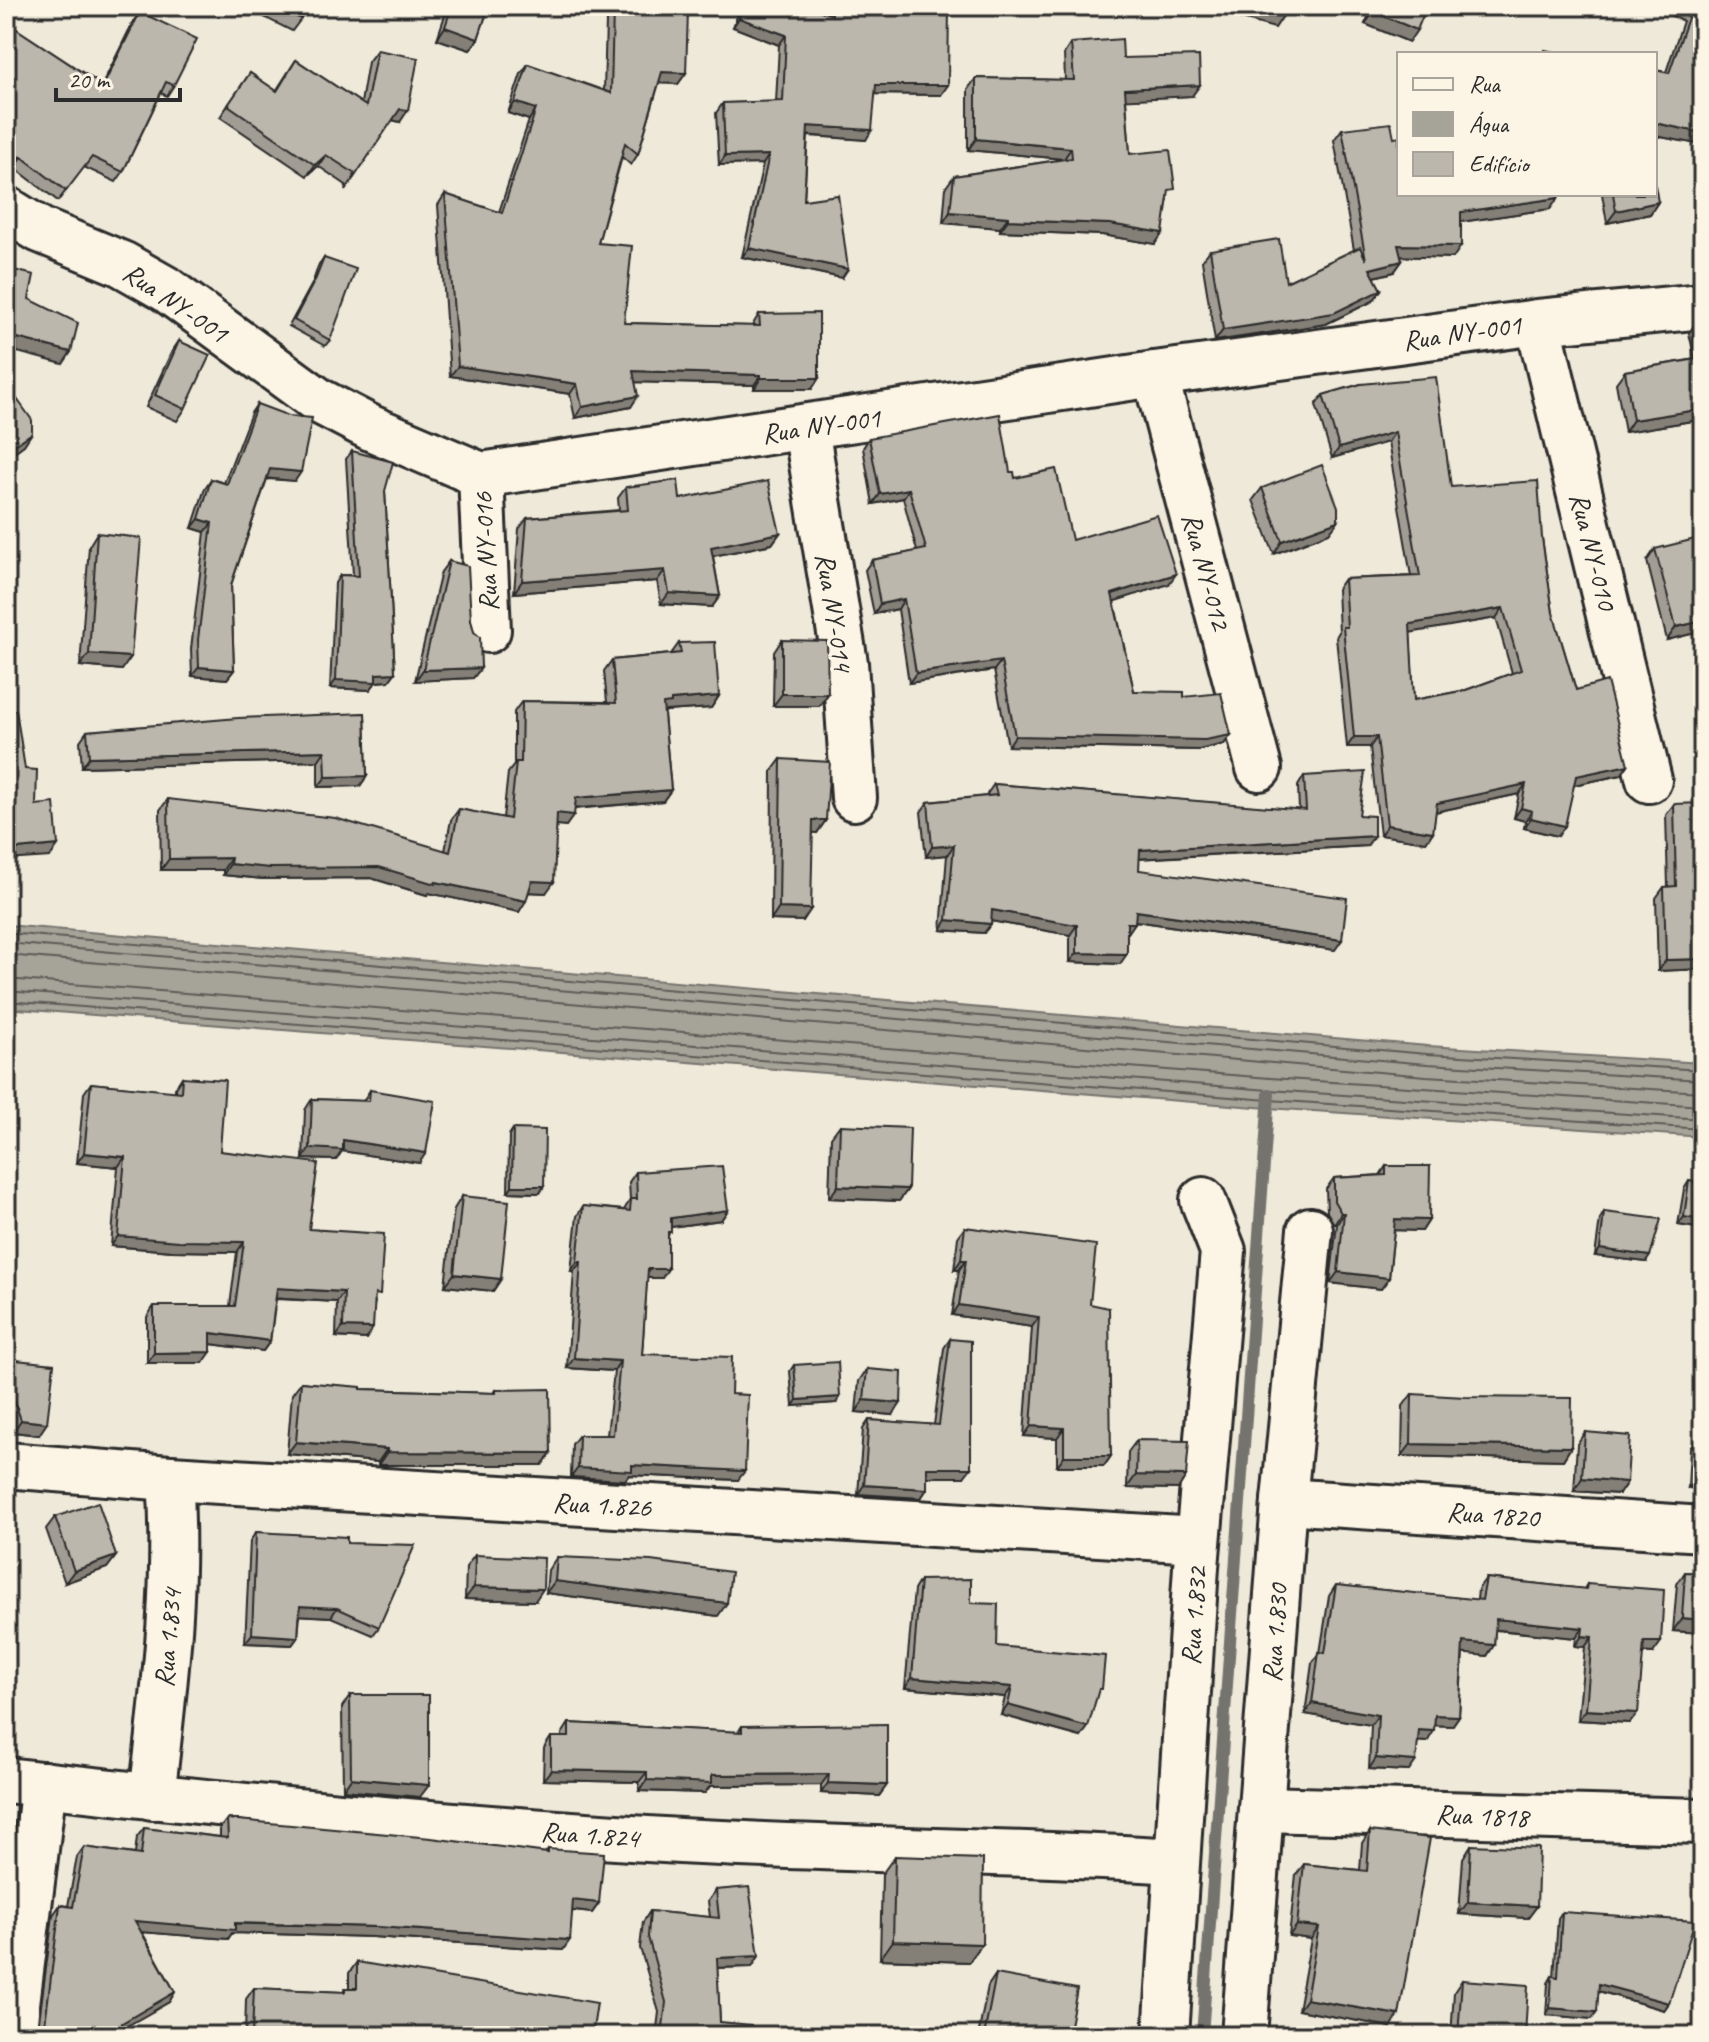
<svg xmlns="http://www.w3.org/2000/svg" width="1709" height="2042" font-family="Caveat,sans-serif">
  <rect width="100%" height="100%" fill="#efe9da"/>
  <filter id="ink" filterUnits="userSpaceOnUse"><feTurbulence type="fractalNoise" baseFrequency=".0125" numOctaves="2"/><feDisplacementMap in="SourceGraphic" scale="16" xChannelSelector="R" yChannelSelector="G"/><feConvolveMatrix kernelMatrix="1 2 1 2 8 2 1 2 1" color-interpolation-filters="sRGB"/></filter>
  <g filter="url(#ink)">
    <!-- water -->
    <polygon fill="#a6a399" stroke="#75736d" stroke-width="2" points="6,925 1428,1046 1703,1063 1703,1137 1268,1108 6,1008"/>
    <g fill="none" stroke-linecap="round" stroke-linejoin="round">
      <!-- shore -->
      <g stroke="#5c5b57" stroke-width="2">
        <polyline points="6,933 1427,1054 1703,1070"/>
        <polyline points="6,943 1427,1064 1703,1080"/>
        <polyline points="6,955 1426,1076 1703,1092"/>
        <polyline points="6,979 1270,1078 1703,1106"/>
        <polyline points="6,991 1269,1090 1703,1119"/>
        <polyline points="6,1001 1269,1100 1703,1129"/>
      </g>
      <!-- stream -->
      <polyline stroke="#75736d" stroke-width="12" points="1202,2036 1269,1094"/>
      <defs>
        <g id="minor">
          <polyline points="6,209 40,230 122,264 166,289 319,401 371,428 481,475 1155,374 1538,322 1703,306"/>
          <polyline points="1538,322 1649,780"/>
          <polyline points="1155,374 1259,768"/>
          <polyline points="806,428 845,663 854,798"/>
          <polyline points="481,475 488,630"/>
          <polyline points="6,1465 170,1478 1198,1540"/>
          <polyline points="1284,1501 1703,1529"/>
          <path d="M6,1780C230,1806 455,1828 680,1841C845,1850 1011,1851 1176,1861"/>
          <path d="M152,1797C164,1691 178,1585 170,1478"/>
          <polyline points="1261,1809 1703,1821"/>
          <polyline points="13,2036 44,1784"/>
          <polyline points="1166,2036 1196,1567 1223,1251 1203,1200"/>
          <polyline points="1244,2036 1284,1501 1310,1230"/>
        </g>
      </defs>
      <!-- minor casing -->
      <use href="#minor" stroke="#2b2b2b" stroke-width="50"/>
      <!-- minor -->
      <use href="#minor" stroke="#fcf5e5" stroke-width="44"/>
    </g>
    <!-- wall -->
    <g fill="#a29d94" stroke="#2b2b2b" stroke-width="2" fill-rule="evenodd">
      <polygon points="6,6 9,24 102,85 133,22 140,12 174,85 167,96 161,93 123,172 116,182 84,167 58,201 15,168 6,166"/>
      <polygon points="242,6 308,6 301,19 292,31"/>
      <polygon points="448,6 489,6 478,39 470,50 437,39"/>
      <polygon points="741,6 808,6 824,12 824,6 949,6 941,95 875,94 866,140 808,136 804,200 842,278 742,257 763,164 719,165 716,113 723,103 776,102 779,45 733,27"/>
      <polygon points="1373,6 1427,6 1409,42 1365,24"/>
      <polygon points="1651,6 1703,6 1703,145 1655,136 1655,70 1666,72 1683,21"/>
      <polygon points="613,10 686,73 678,84 659,83 638,154 631,165 622,157 598,243 624,323 752,326 759,314 812,389 754,389 754,385 635,382 631,407 575,418 570,394 450,376 438,205 445,194 499,212 529,120 508,113 521,74 528,64 604,91 606,21"/>
      <polygon points="1071,43 1123,58 1192,96 1126,99 1130,154 1168,200 1155,244 1102,235 1000,231 1000,228 943,223 946,187 954,176 1064,159 968,150 968,89 976,78 1065,80 1064,54"/>
      <polygon points="377,50 400,122 392,120 345,191 346,185 318,166 307,176 220,117 250,73 276,91 296,60 361,103 368,62"/>
      <polygon points="1342,129 1394,138 1558,198 1550,209 1461,222 1453,258 1401,256 1402,261 1394,272 1374,277 1381,290 1373,301 1326,324 1215,341 1202,261 1210,250 1286,282 1354,250 1334,140"/>
      <polygon points="1602,194 1655,194 1658,202 1650,214 1607,223"/>
      <polygon points="324,258 330,340 325,346 289,326 312,284 319,264"/>
      <polygon points="1703,320 1703,442 1698,420 1625,432 1616,383 1625,371 1695,359 1689,333 1697,321"/>
      <polygon points="179,341 185,409 177,421 146,407 171,353"/>
      <path d="M1361,384L1451,487L1542,538L1553,613L1576,690L1628,765L1621,775L1574,785L1558,836L1524,828L1525,821L1514,818L1519,794L1435,812L1433,832L1426,842L1380,835L1370,747H1347L1336,637L1339,632L1337,589L1344,579L1411,576L1388,442L1332,458L1316,405L1323,395ZM1496,618L1512,673L1466,690L1414,700L1410,632Z"/>
      <polygon points="257,404 295,481 267,479 231,585 234,670 227,679 192,676 191,649 205,532 192,528 205,488 211,479 224,483 251,413"/>
      <polygon points="869,438 1010,472 1072,540 1169,584 1114,601 1134,691 1184,697 1231,735 1224,744 1199,750 1008,746 994,670 909,683 898,609 874,614 865,570 872,560 917,551 903,498 873,504 863,448"/>
      <polygon points="352,451 385,491 395,673 389,681 376,682 370,690 330,688 335,583 340,575 353,575 346,459"/>
      <polygon points="626,487 680,499 780,533 772,544 713,556 720,596 712,607 661,604 657,581 514,593 519,529 527,518 619,510 618,498"/>
      <polygon points="1262,488 1338,521 1329,533 1274,554 1253,500"/>
      <polygon points="97,533 122,670 80,666 89,546"/>
      <polygon points="1655,549 1703,631 1667,640 1647,561"/>
      <polygon points="449,561 471,620 481,668 473,678 415,681 441,572"/>
      <polygon points="782,640 828,694 819,706 773,706 774,652"/>
      <polygon points="679,643 719,696 711,708 666,711 664,714 671,790 663,801 575,809 566,826 557,825 546,893 529,892 519,912 429,893 427,895 371,878 263,879 223,875 223,870 161,870 160,810 168,799 445,851 451,820 459,809 503,818 508,773 514,765 514,712 522,701 607,702 604,671 612,660 671,654"/>
      <polygon points="365,713 367,776 360,786 318,787 318,761 82,767 80,741 87,731"/>
      <polygon points="781,759 826,820 817,833 813,832 803,921 771,920 772,771"/>
      <polygon points="1304,776 1359,815 1367,846 1139,859 1139,870 1335,950 1135,921 1128,933 1127,933 1120,964 1070,962 1070,935 991,921 984,933 941,930 947,855 926,857 921,812 928,802 988,796 987,794 994,784 1299,810 1298,786"/>
      <polygon points="1674,804 1703,969 1658,971 1656,898 1664,887 1668,887 1666,815"/>
      <polygon points="182,1077 220,1151 309,1229 375,1302 366,1339 336,1337 337,1302 276,1299 270,1341 263,1351 211,1344 203,1363 147,1363 147,1317 154,1306 230,1306 237,1252 172,1251 111,1246 118,1167 77,1163 84,1093 91,1083 175,1092 175,1088"/>
      <polygon points="370,1090 419,1163 342,1151 336,1160 303,1159 305,1110 312,1099 363,1101"/>
      <polygon points="840,1125 908,1189 899,1201 829,1198 831,1137"/>
      <polygon points="513,1129 544,1186 540,1193 508,1192 509,1135"/>
      <polygon points="1386,1166 1429,1220 1422,1231 1394,1230 1389,1278 1381,1289 1330,1283 1337,1224 1334,1224 1327,1212 1326,1189 1334,1178 1380,1175"/>
      <polygon points="636,1172 728,1210 721,1220 671,1227 668,1236 662,1278 647,1278 642,1354 731,1394 738,1480 629,1475 625,1480 571,1477 572,1444 579,1435 607,1435 614,1371 567,1368 574,1271 571,1271 577,1216 583,1206 624,1210 630,1200 629,1182"/>
      <polygon points="1689,1181 1703,1184 1703,1229 1678,1225 1684,1189"/>
      <polygon points="462,1196 501,1279 493,1291 445,1286 454,1209"/>
      <polygon points="1604,1212 1646,1262 1595,1256 1600,1219"/>
      <polygon points="965,1227 1090,1304 1111,1456 1104,1466 1057,1466 1057,1438 1024,1436 1032,1327 952,1315 959,1270 954,1270 958,1237"/>
      <polygon points="950,1339 964,1477 927,1477 927,1489 921,1498 858,1494 863,1429 869,1420 934,1425 944,1348"/>
      <polygon points="6,1359 39,1435 13,1432 6,1413"/>
      <polygon points="794,1365 836,1403 793,1406 790,1371"/>
      <polygon points="867,1369 893,1415 856,1412 859,1381"/>
      <polygon points="301,1382 361,1389 494,1393 496,1390 551,1453 542,1465 378,1465 378,1462 287,1454 292,1394"/>
      <polygon points="1412,1394 1571,1447 1563,1460 1402,1456 1403,1406"/>
      <polygon points="1585,1432 1627,1482 1619,1494 1574,1491 1577,1444"/>
      <polygon points="1137,1440 1178,1489 1127,1488 1128,1452"/>
      <polygon points="1695,1442 1703,1489 1688,1488 1690,1448"/>
      <polygon points="55,1517 116,1556 107,1568 65,1583 46,1529"/>
      <polygon points="256,1532 347,1543 379,1627 373,1635 331,1617 300,1615 298,1637 292,1645 245,1643 250,1541"/>
      <polygon points="475,1555 535,1601 465,1599 466,1567"/>
      <polygon points="557,1557 718,1616 546,1593 548,1570"/>
      <polygon points="1685,1572 1703,1573 1703,1633 1673,1631 1677,1584"/>
      <polygon points="1486,1578 1584,1589 1587,1584 1653,1653 1643,1652 1630,1723 1578,1720 1585,1647 1575,1646 1576,1638 1495,1630 1494,1645 1487,1656 1463,1653 1459,1716 1452,1726 1434,1725 1427,1742 1418,1741 1409,1771 1369,1769 1371,1725 1305,1714 1312,1663 1320,1653 1329,1596 1336,1585 1477,1600 1478,1589"/>
      <polygon points="920,1580 997,1646 1096,1697 1081,1737 1001,1715 1005,1697 905,1688 914,1590"/>
      <polygon points="350,1695 420,1797 343,1790 342,1707"/>
      <polygon points="569,1723 738,1732 742,1726 887,1785 879,1796 821,1793 821,1785 710,1786 705,1793 639,1791 639,1782 543,1780 544,1748 551,1737 562,1737 562,1734"/>
      <polygon points="227,1819 545,1853 548,1849 599,1903 592,1913 572,1911 563,1950 372,1937 232,1933 228,1939 142,1932 175,1992 169,2002 121,2029 121,2036 37,2036 53,1915 60,1905 68,1906 77,1857 84,1847 135,1854 137,1837 144,1828 220,1837 220,1828"/>
      <polygon points="1370,1831 1391,2027 1298,2010 1311,1939 1289,1936 1296,1875 1304,1864 1360,1870 1362,1843"/>
      <polygon points="1471,1845 1537,1906 1528,1918 1459,1914 1463,1858"/>
      <polygon points="895,1856 982,1944 969,1962 880,1959 882,1874"/>
      <polygon points="716,1890 759,1956 752,1967 717,1968 720,2022 750,2036 656,2036 659,2012 640,1948 643,1922 650,1911 710,1917 708,1901"/>
      <polygon points="1562,1912 1669,2003 1664,2010 1598,1991 1592,2019 1546,2015 1548,1983 1552,1976 1554,1977 1558,1918"/>
      <polygon points="357,1962 592,2036 245,2036 246,1999 254,1988 342,1992 345,1988 349,1988 349,1973"/>
      <polygon points="996,1974 1068,2036 978,2036 988,1986"/>
      <polygon points="1462,1980 1525,2036 1451,2036 1454,1992"/>
    </g>
    <!-- shaded-wall -->
    <g fill="#848078" stroke="#2b2b2b" stroke-width="2">
      <polygon points="1233,6 1247,6 1283,16 1275,28 1227,15"/>
      <polygon points="1374,12 1417,30 1409,42 1365,24"/>
      <polygon points="739,18 786,35 779,45 733,27"/>
      <polygon points="445,27 478,39 470,50 437,39"/>
      <polygon points="662,72 686,73 678,84 655,83"/>
      <polygon points="876,85 948,85 941,95 870,94"/>
      <polygon points="1200,85 1192,96 1118,100 1125,89"/>
      <polygon points="515,102 536,109 529,120 508,113"/>
      <polygon points="400,109 408,110 400,122 392,120"/>
      <polygon points="1655,123 1703,133 1703,145 1655,136"/>
      <polygon points="808,126 872,130 866,140 802,135"/>
      <polygon points="976,139 1071,148 1064,159 968,150"/>
      <polygon points="6,154 22,157 15,168 6,166"/>
      <polygon points="326,155 318,166 307,176 315,165"/>
      <polygon points="769,155 763,164 719,165 725,156"/>
      <polygon points="1558,198 1550,209 1454,223 1461,212"/>
      <polygon points="1658,202 1650,214 1607,223 1616,211"/>
      <polygon points="950,212 1008,217 1000,228 943,223"/>
      <polygon points="1008,220 1110,224 1163,233 1155,244 1102,235 1000,231"/>
      <polygon points="1398,245 1461,246 1453,258 1390,256"/>
      <polygon points="749,248 848,269 842,278 742,257"/>
      <polygon points="1402,261 1394,272 1362,280 1370,269"/>
      <polygon points="1381,290 1373,301 1326,324 1215,341 1223,330"/>
      <polygon points="6,335 71,352 63,364 6,349"/>
      <polygon points="458,366 577,384 570,394 450,376"/>
      <polygon points="633,371 761,375 754,385 626,382"/>
      <polygon points="761,378 819,378 812,389 754,389"/>
      <polygon points="638,396 631,407 575,418 582,407"/>
      <polygon points="1703,409 1703,414 1698,420 1625,432 1633,420"/>
      <polygon points="1395,432 1388,442 1332,458 1339,448"/>
      <polygon points="32,433 24,445 6,458 6,451"/>
      <polygon points="270,469 301,472 295,481 263,478"/>
      <polygon points="909,489 903,498 873,504 880,494"/>
      <polygon points="199,519 212,523 205,532 192,528"/>
      <polygon points="1338,521 1329,533 1274,554 1282,541"/>
      <polygon points="780,533 772,544 703,558 711,547"/>
      <polygon points="665,570 657,581 514,593 522,581"/>
      <polygon points="1176,574 1169,584 1106,604 1112,594"/>
      <polygon points="669,593 720,596 712,607 661,604"/>
      <polygon points="904,599 898,609 874,614 880,604"/>
      <polygon points="1503,608 1496,618 1403,634 1410,624"/>
      <polygon points="1703,621 1703,631 1667,640 1676,627"/>
      <polygon points="89,654 131,657 122,670 80,666"/>
      <polygon points="1001,661 994,670 909,683 916,673"/>
      <polygon points="199,667 234,670 227,679 192,676"/>
      <polygon points="481,668 473,678 415,681 423,670"/>
      <polygon points="395,673 389,681 376,682 370,690 330,688 336,680 376,674"/>
      <polygon points="782,694 828,694 819,706 773,706"/>
      <polygon points="719,696 711,708 666,711 663,714 663,704 671,700"/>
      <polygon points="1231,735 1224,744 1199,750 1008,746 1015,736"/>
      <polygon points="1354,737 1377,737 1370,747 1347,747"/>
      <polygon points="325,751 318,761 82,767 89,757"/>
      <polygon points="1628,765 1621,775 1569,786 1576,776"/>
      <polygon points="367,776 360,786 318,787 326,777"/>
      <polygon points="1526,784 1519,794 1430,813 1437,803"/>
      <polygon points="671,790 663,801 568,809 576,798"/>
      <polygon points="1521,808 1532,811 1525,821 1514,818"/>
      <polygon points="557,813 574,815 566,826 549,824"/>
      <polygon points="1531,818 1565,826 1558,836 1524,828"/>
      <polygon points="813,820 826,820 817,833 805,832"/>
      <polygon points="1387,825 1433,832 1426,842 1380,835"/>
      <polygon points="1374,836 1367,846 1133,859 1140,850"/>
      <polygon points="58,845 50,857 6,860 6,850"/>
      <polygon points="954,845 947,855 926,857 932,847"/>
      <polygon points="231,858 223,870 161,870 169,859"/>
      <polygon points="230,864 379,867 436,882 526,901 519,912 429,893 427,895 371,878 263,879 223,875"/>
      <polygon points="532,881 554,882 546,893 524,892"/>
      <polygon points="779,908 811,909 803,921 771,920"/>
      <polygon points="992,910 1077,925 1070,935 985,920"/>
      <polygon points="1136,911 1342,940 1335,950 1129,920"/>
      <polygon points="947,920 991,924 984,933 941,930"/>
      <polygon points="1127,923 1135,923 1128,933 1120,933"/>
      <polygon points="1077,953 1127,954 1120,964 1070,962"/>
      <polygon points="1703,959 1703,969 1658,971 1666,960"/>
      <polygon points="343,1140 426,1153 419,1163 342,1151 336,1160 303,1159 310,1148"/>
      <polygon points="84,1153 125,1157 118,1167 77,1163"/>
      <polygon points="512,1186 544,1186 540,1193 508,1192"/>
      <polygon points="838,1186 908,1189 899,1201 829,1198"/>
      <polygon points="728,1210 721,1220 664,1228 671,1218"/>
      <polygon points="1341,1213 1344,1213 1337,1224 1334,1224"/>
      <polygon points="1684,1217 1703,1220 1703,1229 1678,1225"/>
      <polygon points="1395,1219 1429,1220 1422,1231 1388,1230"/>
      <polygon points="118,1236 244,1242 237,1252 172,1251 111,1246"/>
      <polygon points="1600,1249 1650,1256 1646,1262 1595,1256"/>
      <polygon points="961,1260 966,1260 959,1270 954,1270"/>
      <polygon points="577,1262 581,1262 574,1271 571,1271"/>
      <polygon points="648,1269 668,1269 662,1278 641,1278"/>
      <polygon points="1338,1272 1389,1278 1381,1289 1330,1283"/>
      <polygon points="454,1274 501,1279 493,1291 445,1286"/>
      <polygon points="277,1288 344,1292 337,1302 270,1298"/>
      <polygon points="959,1305 1039,1317 1032,1327 952,1315"/>
      <polygon points="343,1327 373,1328 366,1339 336,1337"/>
      <polygon points="211,1333 270,1341 263,1351 203,1343"/>
      <polygon points="211,1352 203,1363 147,1363 154,1353"/>
      <polygon points="574,1358 620,1361 614,1371 567,1368"/>
      <polygon points="840,1397 836,1403 793,1406 797,1400"/>
      <polygon points="864,1400 901,1403 893,1415 856,1412"/>
      <polygon points="21,1420 47,1423 39,1435 13,1432"/>
      <polygon points="1031,1426 1064,1428 1057,1438 1024,1436"/>
      <polygon points="296,1442 387,1449 378,1462 287,1454"/>
      <polygon points="1411,1444 1571,1447 1563,1460 1402,1456"/>
      <polygon points="387,1452 551,1453 542,1465 378,1465"/>
      <polygon points="1064,1456 1111,1456 1104,1466 1057,1466"/>
      <polygon points="632,1465 745,1471 738,1480 629,1475 625,1480 571,1477 578,1468"/>
      <polygon points="927,1468 971,1468 964,1477 920,1477"/>
      <polygon points="1136,1475 1186,1476 1178,1489 1127,1488"/>
      <polygon points="1582,1478 1627,1482 1619,1494 1574,1491"/>
      <polygon points="1693,1482 1703,1482 1703,1489 1688,1488"/>
      <polygon points="864,1485 927,1489 921,1498 858,1494"/>
      <polygon points="116,1556 107,1568 65,1583 74,1571"/>
      <polygon points="555,1581 727,1603 718,1616 546,1593"/>
      <polygon points="474,1587 543,1589 535,1601 465,1599"/>
      <polygon points="300,1606 337,1608 331,1617 294,1615"/>
      <polygon points="1682,1618 1703,1620 1703,1633 1673,1631"/>
      <polygon points="1496,1619 1583,1628 1576,1638 1489,1629"/>
      <polygon points="252,1634 298,1637 292,1645 245,1643"/>
      <polygon points="1582,1636 1592,1637 1585,1647 1575,1646"/>
      <polygon points="1463,1642 1494,1645 1487,1656 1456,1653"/>
      <polygon points="1644,1642 1661,1642 1653,1653 1636,1652"/>
      <polygon points="912,1678 1012,1687 1005,1697 905,1688"/>
      <polygon points="1312,1703 1378,1715 1371,1725 1305,1714"/>
      <polygon points="1008,1705 1088,1727 1081,1737 1001,1715"/>
      <polygon points="1586,1710 1638,1713 1630,1723 1578,1720"/>
      <polygon points="1435,1715 1459,1716 1452,1726 1428,1725"/>
      <polygon points="1419,1730 1434,1731 1427,1742 1411,1741"/>
      <polygon points="1376,1758 1416,1761 1409,1771 1369,1769"/>
      <polygon points="551,1770 647,1772 639,1782 543,1780"/>
      <polygon points="829,1774 821,1785 710,1786 705,1793 639,1791 647,1780 712,1775"/>
      <polygon points="351,1778 429,1785 420,1797 343,1790"/>
      <polygon points="828,1783 887,1785 879,1796 821,1793"/>
      <polygon points="573,1900 599,1903 592,1913 566,1910"/>
      <polygon points="1468,1902 1537,1906 1528,1918 1459,1914"/>
      <polygon points="135,1921 378,1927 570,1940 563,1950 372,1937 232,1933 228,1939 128,1931"/>
      <polygon points="1297,1925 1319,1927 1311,1939 1289,1936"/>
      <polygon points="893,1941 982,1944 969,1962 880,1959"/>
      <polygon points="759,1956 752,1967 709,1968 717,1958"/>
      <polygon points="1599,1984 1669,2003 1664,2010 1595,1990"/>
      <polygon points="175,1992 169,2002 115,2033 122,2023"/>
      <polygon points="1306,1999 1399,2015 1391,2027 1298,2010"/>
      <polygon points="1550,2008 1597,2012 1592,2019 1546,2015"/>
      <polygon points="44,2032 64,2036 41,2036"/>
    </g>
    <!-- building -->
    <g fill="#bcb7ac" stroke="#2b2b2b" stroke-width="2" fill-rule="evenodd">
      <polygon points="6,6 18,6 9,24 103,86 140,12 197,39 174,85 166,82 123,172 92,157 66,191 22,157 6,154"/>
      <polygon points="275,6 308,6 301,19"/>
      <polygon points="452,6 489,6 478,39 445,27"/>
      <polygon points="744,6 808,6 832,15 831,6 949,6 948,85 876,85 872,130 808,126 804,200 838,195 848,269 749,248 769,155 725,156 723,103 783,101 786,35 739,18"/>
      <polygon points="1247,6 1286,6 1283,16"/>
      <polygon points="1376,6 1427,6 1417,30 1374,12"/>
      <polygon points="1683,6 1703,6 1703,133 1655,123 1655,70 1669,73 1691,9"/>
      <polygon points="613,10 688,12 686,73 662,72 638,154 625,143 598,243 632,246 624,323 760,326 759,314 819,313 819,378 761,378 761,375 633,371 638,396 582,407 577,384 458,366 445,194 502,213 536,109 515,102 528,64 611,93"/>
      <polygon points="1122,39 1123,58 1199,56 1200,85 1125,89 1130,154 1170,150 1175,189 1169,190 1163,233 1110,224 1008,220 1008,217 950,212 954,176 1072,158 1071,148 976,139 976,78 1074,80 1071,43"/>
      <polygon points="377,50 418,58 408,110 400,109 353,179 354,173 326,155 315,165 228,105 250,73 277,91 296,60 366,106"/>
      <polygon points="1545,50 1566,54 1545,54"/>
      <polygon points="1391,123 1394,138 1399,137 1399,194 1557,194 1558,198 1461,212 1461,246 1398,245 1402,261 1370,269 1381,290 1334,313 1223,330 1210,250 1279,239 1286,282 1360,247 1366,260 1342,129"/>
      <polygon points="1655,185 1658,202 1616,211 1613,194 1655,194"/>
      <polygon points="324,258 356,269 330,340 294,320 316,278"/>
      <polygon points="6,268 34,275 29,299 78,323 71,352 6,335"/>
      <polygon points="1703,320 1703,345 1697,321"/>
      <polygon points="179,341 210,355 185,409 155,395"/>
      <polygon points="1703,358 1703,409 1633,420 1625,371"/>
      <path d="M1436,377L1451,487L1538,481L1542,538L1553,613L1576,690L1607,681L1628,765L1576,776L1565,826L1531,818L1532,811L1521,808L1526,784L1437,803L1433,832L1387,825L1377,737H1354L1343,627H1347L1344,579L1420,576L1395,432L1339,448L1323,395L1361,384ZM1503,608L1521,670L1466,690L1414,700L1410,624Z"/>
      <polygon points="17,399 32,420 32,433 6,451 6,407"/>
      <polygon points="257,404 289,416 312,418 301,472 270,469 231,585 234,670 199,667 198,640 212,523 199,519 211,479 227,484"/>
      <polygon points="1000,414 1010,472 1014,472 1015,478 1056,469 1072,540 1157,515 1176,574 1112,594 1134,691 1184,692 1184,697 1221,693 1231,735 1205,740 1015,736 1001,661 916,673 904,599 880,604 872,560 926,549 909,489 880,494 869,438"/>
      <polygon points="352,451 393,462 385,491 395,673 376,674 376,682 336,680 340,575 359,576"/>
      <polygon points="1322,465 1338,507 1338,521 1282,541 1262,488"/>
      <polygon points="678,480 680,499 768,481 780,533 711,547 720,596 669,593 665,570 522,581 527,518 628,510 626,487"/>
      <polygon points="97,533 141,538 131,657 89,654"/>
      <polygon points="1703,537 1703,621 1676,627 1655,549"/>
      <polygon points="449,561 468,566 471,620 474,632 480,637 481,668 423,670"/>
      <polygon points="782,640 827,641 828,694 782,694"/>
      <polygon points="715,642 719,696 671,700 671,703 663,704 671,790 576,798 574,815 557,813 554,882 532,881 526,901 436,882 435,884 379,867 270,868 230,864 231,858 169,859 168,799 335,818 450,852 459,809 510,819 516,762 521,762 522,701 616,703 612,660 681,653 679,643"/>
      <polygon points="16,710 25,769 37,770 36,805 54,803 58,845 6,850 6,711"/>
      <polygon points="365,713 367,776 326,777 325,751 89,757 87,731 238,718"/>
      <polygon points="781,759 830,762 826,820 813,820 811,909 779,908"/>
      <polygon points="1365,772 1359,815 1374,816 1374,836 1140,850 1139,870 1347,898 1342,940 1136,911 1135,923 1127,923 1127,954 1077,953 1077,925 992,910 991,924 947,920 954,845 932,847 928,802 997,795 994,784 1306,810 1304,776"/>
      <polygon points="1703,803 1703,959 1666,960 1664,887 1676,886 1674,804"/>
      <polygon points="182,1077 225,1080 220,1151 318,1163 309,1229 384,1234 380,1295 375,1294 373,1328 343,1327 344,1292 277,1288 270,1341 211,1333 211,1352 154,1353 154,1306 235,1306 244,1242 179,1241 118,1236 125,1157 84,1153 91,1083 181,1092"/>
      <polygon points="370,1090 435,1101 426,1153 343,1140 343,1150 310,1148 312,1099 369,1101"/>
      <polygon points="840,1125 910,1128 908,1189 838,1186"/>
      <polygon points="513,1129 545,1130 544,1186 512,1186"/>
      <polygon points="722,1166 728,1210 671,1218 671,1232 668,1232 668,1269 648,1269 642,1354 732,1357 731,1394 748,1395 745,1471 632,1465 632,1471 578,1468 579,1435 613,1435 620,1361 574,1358 581,1262 577,1262 583,1206 630,1211 631,1199 637,1199 636,1172"/>
      <polygon points="1386,1166 1430,1166 1429,1220 1395,1219 1389,1278 1338,1272 1344,1213 1341,1213 1334,1201 1334,1178 1386,1175"/>
      <polygon points="1689,1181 1703,1184 1703,1220 1684,1217"/>
      <polygon points="6,1191 11,1191 6,1247"/>
      <polygon points="462,1196 509,1201 501,1279 454,1274"/>
      <polygon points="1604,1212 1661,1219 1650,1256 1600,1249"/>
      <polygon points="965,1227 1096,1245 1090,1304 1109,1308 1111,1456 1064,1456 1064,1428 1031,1426 1039,1317 959,1305 966,1260 961,1260"/>
      <polygon points="950,1339 971,1341 971,1468 927,1468 927,1489 864,1485 869,1420 939,1425"/>
      <polygon points="6,1359 54,1364 47,1423 21,1420 6,1376"/>
      <polygon points="838,1362 840,1397 797,1400 794,1365"/>
      <polygon points="867,1369 902,1372 901,1403 864,1400"/>
      <polygon points="301,1382 361,1387 361,1389 496,1393 496,1390 550,1389 551,1453 387,1452 387,1449 296,1442"/>
      <polygon points="1412,1394 1465,1397 1572,1398 1571,1447 1411,1444"/>
      <polygon points="1585,1432 1630,1436 1627,1482 1582,1478"/>
      <polygon points="1137,1440 1189,1441 1186,1476 1136,1475"/>
      <polygon points="1695,1442 1703,1442 1703,1482 1693,1482"/>
      <polygon points="98,1502 116,1556 74,1571 55,1517"/>
      <polygon points="256,1532 347,1537 347,1543 415,1545 379,1627 337,1608 300,1606 298,1637 252,1634"/>
      <polygon points="475,1555 544,1558 543,1589 474,1587"/>
      <polygon points="557,1557 651,1561 731,1572 727,1603 555,1581"/>
      <polygon points="1685,1572 1703,1573 1703,1620 1682,1618"/>
      <polygon points="1486,1578 1586,1589 1587,1584 1664,1590 1661,1642 1644,1642 1638,1713 1586,1710 1592,1637 1582,1636 1583,1628 1496,1619 1494,1645 1463,1642 1459,1716 1435,1715 1434,1731 1419,1730 1416,1761 1376,1758 1378,1715 1312,1703 1319,1652 1325,1653 1336,1585 1482,1600"/>
      <polygon points="971,1579 971,1603 998,1604 997,1646 1105,1656 1102,1689 1099,1689 1088,1727 1008,1705 1012,1687 912,1678 920,1580"/>
      <polygon points="350,1695 429,1695 429,1785 351,1778"/>
      <polygon points="569,1723 742,1732 742,1726 887,1724 887,1785 828,1783 829,1774 712,1775 712,1783 647,1780 647,1772 551,1770 551,1737 569,1737"/>
      <polygon points="227,1819 431,1838 548,1853 548,1849 604,1853 599,1903 573,1900 570,1940 378,1927 235,1923 235,1930 135,1921 175,1992 122,2023 121,2036 64,2036 44,2032 60,1905 73,1907 84,1847 141,1855 144,1828 228,1838"/>
      <polygon points="1370,1831 1430,1838 1399,2015 1306,1999 1319,1927 1297,1925 1304,1864 1367,1871"/>
      <polygon points="1471,1845 1539,1848 1537,1906 1468,1902"/>
      <polygon points="895,1856 983,1859 982,1944 893,1941"/>
      <polygon points="749,1887 759,1956 717,1958 720,2022 751,2025 750,2036 662,2036 666,2002 648,1937 650,1911 719,1918 716,1890"/>
      <polygon points="1562,1912 1695,1921 1669,2003 1599,1984 1597,2012 1550,2008 1552,1976 1558,1977"/>
      <polygon points="357,1962 597,2003 592,2036 252,2036 254,1988 345,1992 345,1988 357,1988"/>
      <polygon points="996,1974 1077,1989 1068,2036 984,2036"/>
      <polygon points="1462,1980 1528,1985 1525,2036 1458,2036"/>
    </g>
  </g>
  <g text-anchor="middle" stroke-width="7" stroke-linejoin="round" paint-order="stroke">
    <!-- street labels -->
    <g font-size="28" fill="#2b2b2b" stroke="#fcf5e5">
      <text transform="translate(176 302) rotate(34)" y="10">Rua NY-001</text>
      <text transform="translate(1462 332) rotate(-8)" y="10">Rua NY-001</text>
      <text transform="translate(821 425) rotate(-8)" y="10">Rua NY-001</text>
      <text transform="translate(1594 551) rotate(76)" y="10">Rua NY-010</text>
      <text transform="translate(485 552) rotate(-93)" y="10">Rua NY-016</text>
      <text transform="translate(1207 571) rotate(75)" y="10">Rua NY-012</text>
      <text transform="translate(835 612) rotate(81)" y="10">Rua NY-014</text>
      <text transform="translate(602 1504) rotate(3)" y="10">Rua 1.826</text>
      <text transform="translate(1493 1514) rotate(4)" y="10">Rua 1820</text>
      <text transform="translate(1193 1616) rotate(-86)" y="10">Rua 1.832</text>
      <text transform="translate(1274 1633) rotate(-86)" y="10">Rua 1.830</text>
      <text transform="translate(167 1638) rotate(-85)" y="10">Rua 1.834</text>
      <text transform="translate(1482 1815) rotate(2)" y="10">Rua 1818</text>
      <text transform="translate(590 1834) rotate(4)" y="10">Rua 1.824</text>
    </g>
  </g>
  <!-- margin -->
  <rect width="1709" height="2042" fill="none" stroke="#fcf5e5" stroke-width="32"/>
  <rect x="16" y="16" width="1677" height="2010" fill="none" stroke="#2b2b2b" stroke-width="3" filter="url(#ink)"/>
  <!-- legend -->
  <rect x="1397" y="52" width="260" height="144" fill="#fcf5e5" stroke="#a8a49b" stroke-width="2"/>
  <rect x="1413" y="78" width="40" height="12" fill="#fcf5e5" stroke="#a8a49b" stroke-width="2"/>
  <text x="1469" y="92" font-size="24" fill="#2b2b2b">Rua</text>
  <rect x="1413" y="112" width="40" height="24" fill="#a6a399" stroke="#a8a49b" stroke-width="2"/>
  <text x="1469" y="132" font-size="24" fill="#2b2b2b">Água</text>
  <rect x="1413" y="152" width="40" height="24" fill="#bcb7ac" stroke="#a8a49b" stroke-width="2"/>
  <text x="1469" y="172" font-size="24" fill="#2b2b2b">Edifício</text>
  <!-- scale -->
  <path d="M56 88v12h124v-12" fill="none" stroke="#2b2b2b" stroke-width="4"/>
  <text x="68" y="88" font-size="24" fill="#2b2b2b" stroke="#fcf5e5" stroke-width="6" paint-order="stroke">20 m</text>
</svg>
